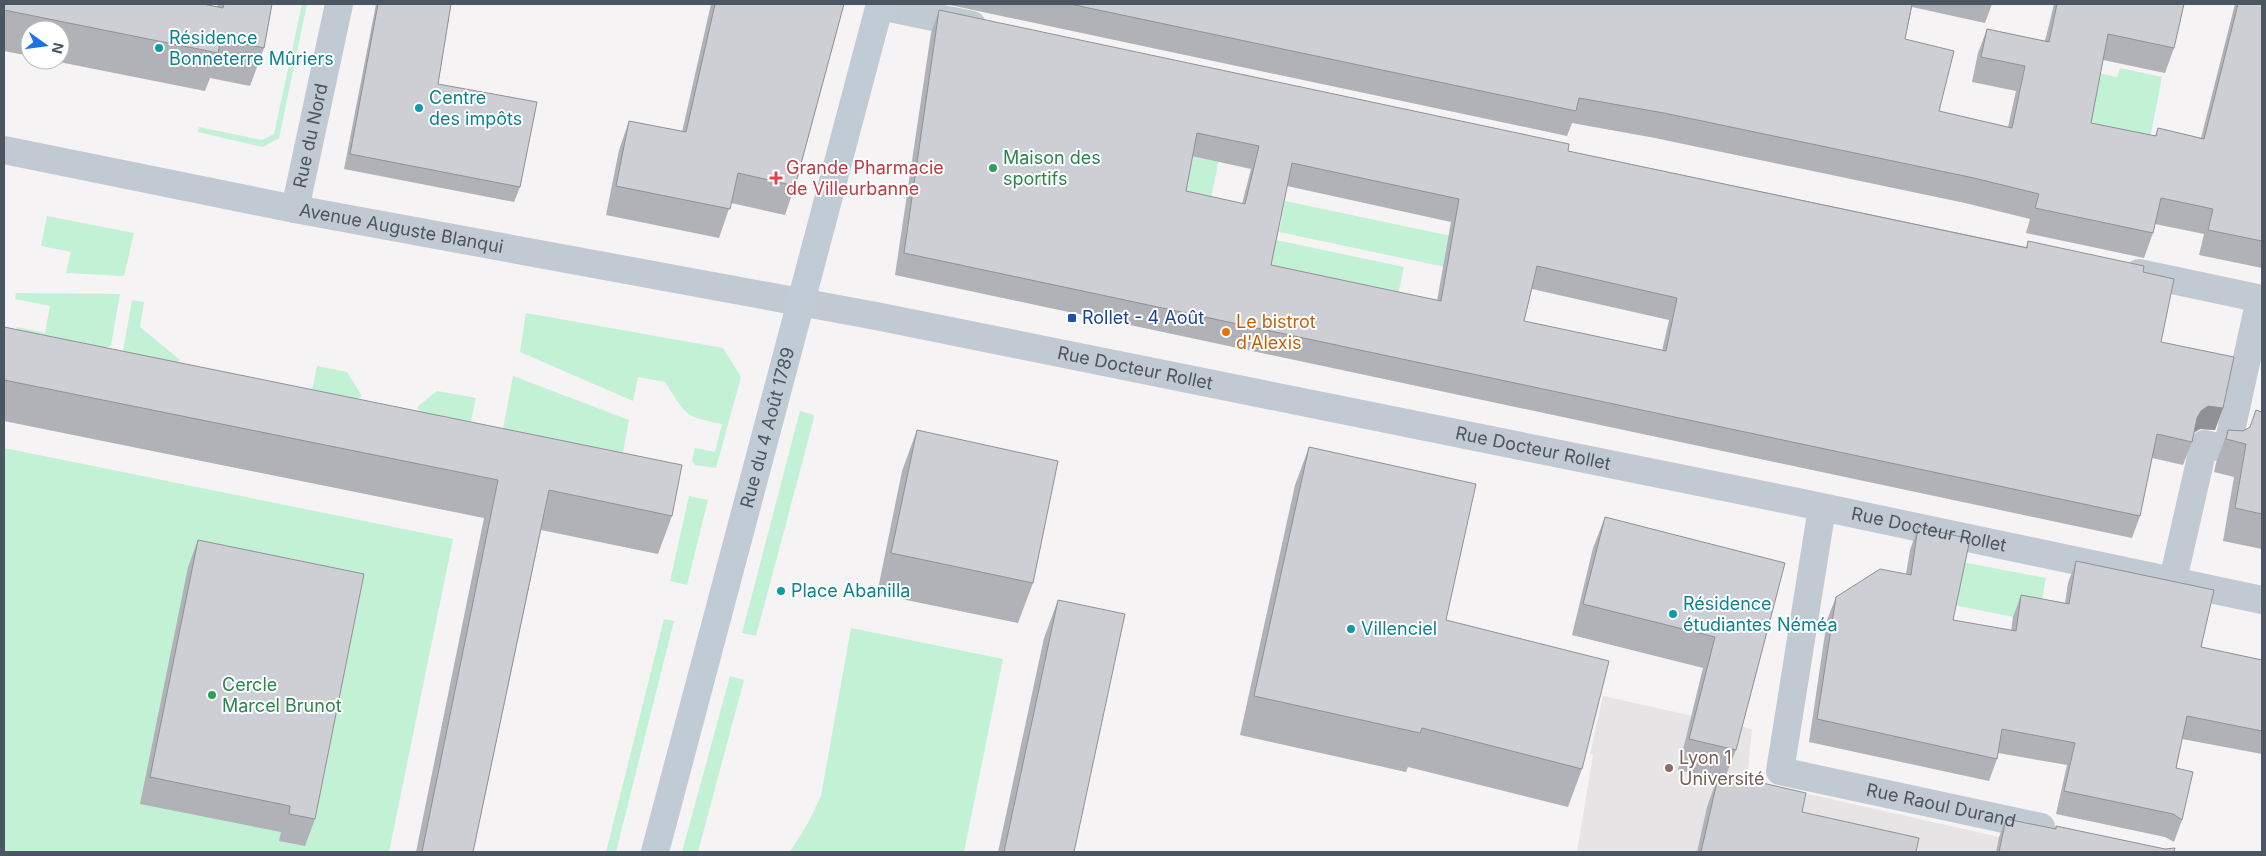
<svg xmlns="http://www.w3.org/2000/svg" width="2266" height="856" font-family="Inter,sans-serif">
  <rect width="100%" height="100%" fill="#f5f3f3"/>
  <!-- education -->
  <polygon fill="#e6e4e5" points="1603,696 1752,729 1747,780 1999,837 1996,852 1577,852 1593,755 1590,754"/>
  <!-- green -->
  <g fill="#c3f1d5">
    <polygon points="302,4 307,4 279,138 263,147 198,132 199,127 262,140 274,134"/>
    <polygon points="2120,68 2162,77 2147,154 2084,146 2084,70 2117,77"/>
    <polygon points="1184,146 1220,154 1207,218 1147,167"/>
    <polygon points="1285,201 1451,236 1445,267 1279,232"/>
    <polygon points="47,216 134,233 124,276 66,273 71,252 41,246"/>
    <polygon points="1252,235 1404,267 1397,299 1246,266"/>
    <polygon points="16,293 120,294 111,345 100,352 16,331 17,327 45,333 50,306 15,299"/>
    <polygon points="132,300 144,302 140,327 180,360 171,366 122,357"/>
    <path d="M526,313L723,348L741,377L716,468L695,465L692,461L695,448L715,452L722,424C682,416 687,415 665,382L638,377L633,401L520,352Z"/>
    <polygon points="317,366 347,372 362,396 350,403 311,395"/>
    <polygon points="513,376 629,420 622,458 502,434"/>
    <polygon points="437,391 476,398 470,426 424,418 417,407"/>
    <polygon points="800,411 814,415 814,418 756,636 742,633"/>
    <polygon points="4,448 453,539 389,852 4,852"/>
    <polygon points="689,496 708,500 687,585 670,581"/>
    <polygon points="1962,562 2046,578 2038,622 1954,605"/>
    <polygon points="664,619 674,621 616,852 606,852"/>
    <polygon points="851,628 1003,659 964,852 790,852 808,823 821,796"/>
    <polygon points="730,676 744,680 698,852 682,852"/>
  </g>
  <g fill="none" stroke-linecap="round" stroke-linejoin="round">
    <!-- pedestrian -->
    <polyline stroke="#c1cad2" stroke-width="28" points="2173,580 2204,444 2227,449 2260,299"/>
    <!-- minor -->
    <g stroke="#c1cad2" stroke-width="28">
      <polyline points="880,6 972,25"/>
      <path id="s1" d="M295,209L339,4"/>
      <polyline points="2139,273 2262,299"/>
      <path id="s2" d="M1822,508L1780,771L2041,827"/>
    </g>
    <!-- tertiary -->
    <path stroke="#c1cad2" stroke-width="28" id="s3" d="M4,150L295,209L876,316L1798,502L2262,600"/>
    <!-- secondary -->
    <path stroke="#c1cbd6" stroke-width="28" id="s4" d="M655,852L880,4"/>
  </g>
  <!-- wall -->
  <g fill="#b0b2b7" fill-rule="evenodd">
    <polygon points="4,4 217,7 218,4 272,4 264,48 250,86 210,78 205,91 49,60 60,60 60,30 30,30 30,56 4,51"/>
    <polygon points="376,4 451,4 438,84 520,187 514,202 344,169"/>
    <polygon points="711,4 844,4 795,186 785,215 731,203 719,238 606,215 619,150 629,121 682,132"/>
    <polygon points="945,4 1992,4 1985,23 1912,7 1905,39 1939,111 2008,127 2016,91 1972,82 1978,53 1987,29 2045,41 2054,4 2184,4 2174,48 2165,73 2103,60 2091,123 2155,136 2158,128 2201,138 2235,4 2262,4 2262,268 2199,255 2204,234 2155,224 2153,233 2144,258 2026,233 2030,219 1965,203 1655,138 1572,123 1567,136"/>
    <path d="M939,10L1568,151L2026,247L2028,241L2143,272L2161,342L2223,408L2215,430L2200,429L2194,433L2192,442L2183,465L2152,458L2140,516L2132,538L895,275L931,33ZM1192,156L1251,169L1242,204L1186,191ZM1287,186L1451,222L1437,301L1271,265ZM1532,289L1669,320L1662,351L1524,321Z"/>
    <polygon points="4,327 672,516 658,554 541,530 473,852 416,852 484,518 4,421"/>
    <polygon points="2262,412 2262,549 2223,541 2234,477 2214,472 2216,463 2228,430 2243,431 2250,427"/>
    <polygon points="917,430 1033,583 1018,623 877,594 902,471"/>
    <polygon points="1309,447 1446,620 1582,769 1568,807 1408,767 1406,772 1240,735 1295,485"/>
    <polygon points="1605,517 1785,563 1736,750 1726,775 1802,812 1916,852 1697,852 1707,807 1717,779 1678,770 1703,668 1572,635 1593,548"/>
    <polygon points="1918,527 1953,620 2011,631 2013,617 2021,595 2065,603 2068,583 2076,561 2201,647 2262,660 2262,754 2182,739 2176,768 2182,820 2174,842 2165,837 2056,814 2067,765 1998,753 1997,759 1989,781 1809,742 1827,620 1836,597 1906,574 1910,550"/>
    <polygon points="198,540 315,819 305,846 279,841 281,832 140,804 188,567"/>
    <polygon points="1058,600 1074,852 998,852 1044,638"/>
    <polygon points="2006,819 2055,829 2056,826 2174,852 1996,852 1999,837"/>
  </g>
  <!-- shaded-wall -->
  <polygon fill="#909195" points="2208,406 2223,408 2215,430 2200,429 2193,433 2197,418 2201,411"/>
  <!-- building -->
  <g fill="#cdcfd5" stroke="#909195" fill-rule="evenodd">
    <polygon points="4,4 203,4 223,8 224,4 272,4 264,48 221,39 218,53 4,10"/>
    <polygon points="378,4 451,4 438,84 537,102 520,187 350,154"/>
    <polygon points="715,4 844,4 795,186 738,173 730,209 616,186 629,121 686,132"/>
    <polygon points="1070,4 1912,4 1905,39 1954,51 1939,111 2012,128 2025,66 1981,57 1987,29 2049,42 2057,4 2184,4 2174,48 2108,34 2091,123 2156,136 2158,128 2204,139 2238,4 2262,4 2262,241 2208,230 2213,209 2161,198 2153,233 2035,208 2039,194 1974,178 1664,113 1579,98 1576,111"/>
    <path d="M939,10L1569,144L1568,151L2027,248L2028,241L2144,266L2143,272L2174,279L2161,342L2234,357L2223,408L2208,406L2201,411L2197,418L2192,442L2157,434L2140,516L904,253ZM1197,133L1259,146L1245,204L1186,191ZM1292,163L1459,199L1441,301L1271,265ZM1537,266L1677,298L1666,351L1524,321Z"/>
    <polygon points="4,327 682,465 672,516 549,490 473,852 422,852 498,480 4,380"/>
    <polygon points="2256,410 2262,412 2262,514 2235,508 2246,444 2226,439 2228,430 2243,431 2250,427"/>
    <polygon points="917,430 1058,461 1033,583 891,553"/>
    <polygon points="1309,447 1476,484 1446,620 1609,661 1582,769 1422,728 1420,733 1254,696"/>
    <polygon points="1605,517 1785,563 1736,750 1689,739 1715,637 1583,604"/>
    <polygon points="1918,527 1970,539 1953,620 2016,631 2021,595 2069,604 2076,561 2214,590 2201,647 2262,660 2262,731 2187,716 2176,768 2193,772 2182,820 2173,814 2064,791 2075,743 2002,729 1997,759 1817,719 1836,597 1880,569 1911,575"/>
    <polygon points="198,540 364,574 315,819 289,814 290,806 150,777"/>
    <polygon points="1058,600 1125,614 1074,852 1004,852"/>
    <polygon points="1719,773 1806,793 1802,812 1919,838 1916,852 1701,852"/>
    <polygon points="2006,819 2056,829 2056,826 2165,849 2175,848 2174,852 1999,852"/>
  </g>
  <!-- markers -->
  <g fill="#0f9aa8" stroke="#fff" stroke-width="2">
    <circle cx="159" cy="48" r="5"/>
    <circle cx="419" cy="108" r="5"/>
    <circle cx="781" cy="591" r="5"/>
    <circle cx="1673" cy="614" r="5"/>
    <circle cx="1351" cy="629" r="5"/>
  </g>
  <g fill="#2e9e5b" stroke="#fff" stroke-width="2">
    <circle cx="993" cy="168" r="5"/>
    <circle cx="212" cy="695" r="5"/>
  </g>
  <path fill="#e0444e" stroke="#fff" stroke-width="2" d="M773.5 170.5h5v5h5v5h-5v5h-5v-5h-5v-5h5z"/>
  <rect fill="#1a4fb4" stroke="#fff" stroke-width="2" x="1067" y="313" width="10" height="10" rx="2.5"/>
  <circle fill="#e8710a" stroke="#fff" stroke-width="2" cx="1226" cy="332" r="5"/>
  <circle fill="#8d6e63" stroke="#fff" stroke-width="2" cx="1669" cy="768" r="5"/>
  <g text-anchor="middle" stroke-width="4" stroke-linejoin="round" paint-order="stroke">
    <!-- culture labels -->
    <g font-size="18" fill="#0d838f" stroke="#fff" text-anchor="start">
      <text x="169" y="44">Résidence<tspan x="169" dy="21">Bonneterre Mûriers</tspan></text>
      <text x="429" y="104">Centre<tspan x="429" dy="21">des impôts</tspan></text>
      <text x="791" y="597">Place Abanilla</text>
      <text x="1683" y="610">Résidence<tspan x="1683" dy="21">étudiantes Néméa</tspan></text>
      <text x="1361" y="635">Villenciel</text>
    </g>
    <!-- street labels -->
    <g font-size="18" fill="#4a5661" stroke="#fff">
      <text dy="6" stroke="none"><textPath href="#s1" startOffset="75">Rue du Nord</textPath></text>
      <text dy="6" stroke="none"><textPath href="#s3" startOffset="405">Avenue Auguste Blanqui</textPath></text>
      <text dy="6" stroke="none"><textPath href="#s3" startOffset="1152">Rue Docteur Rollet</textPath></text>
      <text dy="6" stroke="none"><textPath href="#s4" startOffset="439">Rue du 4 Août 1789</textPath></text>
      <text dy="6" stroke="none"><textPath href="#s3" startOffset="1558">Rue Docteur Rollet</textPath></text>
      <text dy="6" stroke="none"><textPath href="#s3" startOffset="1962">Rue Docteur Rollet</textPath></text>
      <text dy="6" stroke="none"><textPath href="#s2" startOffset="431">Rue Raoul Durand</textPath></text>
    </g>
    <!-- leisure labels -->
    <g font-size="18" fill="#27864d" stroke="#fff" text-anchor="start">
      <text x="1003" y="164">Maison des<tspan x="1003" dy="21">sportifs</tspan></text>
      <text x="222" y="691">Cercle<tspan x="222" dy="21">Marcel Brunot</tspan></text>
    </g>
    <!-- health labels -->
    <g font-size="18" fill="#be3a42" stroke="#fff" text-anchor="start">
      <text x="786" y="174">Grande Pharmacie<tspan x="786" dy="21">de Villeurbanne</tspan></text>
    </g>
    <!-- transit labels -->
    <g font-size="18" fill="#164399" stroke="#fff" text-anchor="start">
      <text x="1082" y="324">Rollet - 4 Août</text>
    </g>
    <!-- food labels -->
    <g font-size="18" fill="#c56008" stroke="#fff" text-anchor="start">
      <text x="1236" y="328">Le bistrot<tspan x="1236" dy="21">d'Alexis</tspan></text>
    </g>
    <!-- education labels -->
    <g font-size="18" fill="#785e54" stroke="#fff" text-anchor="start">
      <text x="1679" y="764">Lyon 1<tspan x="1679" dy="21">Université</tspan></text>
    </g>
  </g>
  <!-- border -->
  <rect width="2266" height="856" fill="none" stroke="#4a5661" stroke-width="10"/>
  <!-- north arrow -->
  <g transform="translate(45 45) rotate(104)"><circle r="24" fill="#ffffff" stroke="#b7bbc0"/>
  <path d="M0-4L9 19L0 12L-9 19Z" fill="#1a73e8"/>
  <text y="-8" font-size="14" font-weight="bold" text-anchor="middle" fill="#4a5661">N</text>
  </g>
</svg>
